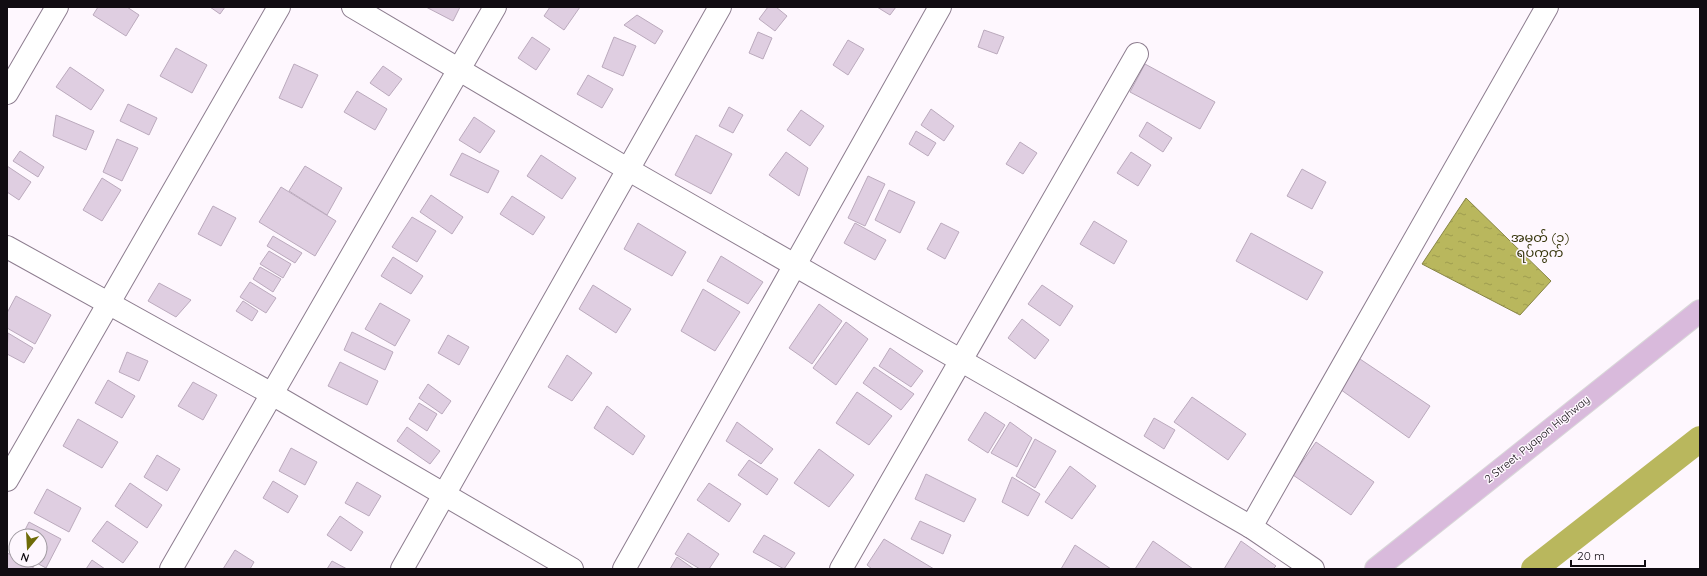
<svg xmlns="http://www.w3.org/2000/svg" width="1707" height="576" font-family="Quicksand,'Noto Sans Myanmar',sans-serif">
  <defs>
    <pattern id="water-ripples" width="26" height="14" patternUnits="userSpaceOnUse"><rect width="26" height="14" fill="#b9b75d"/><path d="M2 4q2-2 4 0t4 0M15 11q2-2 4 0t4 0" fill="none" stroke="#9e9c50"/></pattern>
  </defs>
  <rect width="100%" height="100%" fill="#fef7fe"/>
  <!-- water -->
  <polygon fill="url(#water-ripples)" stroke="#878446" points="1466,198 1551,281 1520,315 1422,264"/>
  <g fill="none" stroke-linecap="round" stroke-linejoin="round">
    <!-- canal -->
    <polyline stroke="#b9b75d" stroke-width="26" points="1534,569 1700,439"/>
  </g>
  <!-- building -->
  <g fill="#dfcee1" stroke="#bbaabd">
    <polygon points="98,7 127,7 139,15 126,36 93,15"/>
    <polygon points="210,7 225,7 220,14"/>
    <polygon points="426,7 460,7 453,21"/>
    <polygon points="550,7 580,7 564,30 544,16"/>
    <polygon points="768,7 776,7 787,16 775,31 759,19"/>
    <polygon points="877,7 896,7 890,15"/>
    <polygon points="637,15 663,31 655,44 624,25"/>
    <polygon points="984,30 1004,37 997,54 978,47"/>
    <polygon points="758,32 772,38 763,59 749,53"/>
    <polygon points="532,37 550,49 536,70 518,58"/>
    <polygon points="614,37 636,46 623,76 602,67"/>
    <polygon points="848,40 864,49 848,75 833,65"/>
    <polygon points="176,48 207,65 192,93 160,76"/>
    <polygon points="294,64 318,75 302,108 279,98"/>
    <polygon points="1145,64 1215,102 1200,129 1130,92"/>
    <polygon points="383,66 402,79 389,96 370,83"/>
    <polygon points="70,67 104,90 91,110 56,87"/>
    <polygon points="588,75 613,89 602,108 577,94"/>
    <polygon points="357,91 387,109 375,130 344,112"/>
    <polygon points="128,104 157,118 149,135 120,121"/>
    <polygon points="729,107 743,115 733,133 719,126"/>
    <polygon points="931,109 954,126 944,141 921,125"/>
    <polygon points="801,110 824,126 810,146 787,130"/>
    <polygon points="56,115 94,131 86,150 53,136"/>
    <polygon points="474,117 495,131 480,153 459,140"/>
    <polygon points="1147,122 1172,138 1163,152 1139,136"/>
    <polygon points="916,131 936,143 928,156 909,144"/>
    <polygon points="696,135 732,154 711,194 675,175"/>
    <polygon points="117,139 138,148 122,181 103,172"/>
    <polygon points="1020,142 1037,153 1023,174 1006,164"/>
    <polygon points="20,151 44,167 38,177 13,161"/>
    <polygon points="786,152 808,168 799,196 769,175"/>
    <polygon points="1131,152 1151,165 1138,186 1117,173"/>
    <polygon points="462,153 499,171 488,193 450,175"/>
    <polygon points="541,155 576,178 562,199 527,176"/>
    <polygon points="7,166 31,182 19,200 7,192"/>
    <polygon points="305,166 342,188 327,215 289,191"/>
    <polygon points="1302,169 1326,182 1312,209 1287,196"/>
    <polygon points="868,176 885,184 865,226 848,218"/>
    <polygon points="102,178 121,190 102,221 83,210"/>
    <polygon points="281,187 336,221 315,256 259,222"/>
    <polygon points="889,190 915,202 900,233 875,220"/>
    <polygon points="431,195 463,217 452,234 420,212"/>
    <polygon points="512,196 545,217 533,235 500,214"/>
    <polygon points="213,206 236,218 221,246 198,234"/>
    <polygon points="412,217 436,231 417,262 392,247"/>
    <polygon points="1094,221 1127,241 1114,264 1080,244"/>
    <polygon points="638,223 686,252 672,276 624,249"/>
    <polygon points="855,223 886,240 875,260 844,243"/>
    <polygon points="941,223 959,232 945,259 927,249"/>
    <polygon points="1251,233 1323,272 1307,300 1236,261"/>
    <polygon points="273,236 302,253 295,263 267,246"/>
    <polygon points="269,251 291,264 283,278 260,264"/>
    <polygon points="721,256 763,282 748,304 707,281"/>
    <polygon points="393,257 423,276 411,294 381,276"/>
    <polygon points="260,267 281,279 273,292 253,279"/>
    <polygon points="250,282 276,298 266,313 240,297"/>
    <polygon points="159,283 191,300 176,317 148,301"/>
    <polygon points="593,285 631,309 616,333 579,309"/>
    <polygon points="1042,285 1073,306 1060,326 1028,304"/>
    <polygon points="703,289 740,312 715,351 681,331"/>
    <polygon points="16,296 51,315 35,344 7,328 7,313"/>
    <polygon points="243,301 258,311 252,321 236,311"/>
    <polygon points="380,303 410,320 395,346 365,329"/>
    <polygon points="819,304 842,321 812,364 789,348"/>
    <polygon points="1022,319 1049,340 1035,359 1008,338"/>
    <polygon points="846,322 868,339 836,385 813,368"/>
    <polygon points="352,332 393,352 385,370 344,350"/>
    <polygon points="8,333 33,348 24,363 7,354"/>
    <polygon points="448,335 469,347 459,365 438,353"/>
    <polygon points="890,348 923,371 911,387 879,366"/>
    <polygon points="127,352 148,361 139,381 119,372"/>
    <polygon points="567,355 592,373 572,401 548,387"/>
    <polygon points="1357,357 1430,406 1409,438 1337,387"/>
    <polygon points="340,362 378,381 367,405 328,386"/>
    <polygon points="874,367 914,394 901,410 863,383"/>
    <polygon points="108,380 135,396 122,418 95,403"/>
    <polygon points="193,382 217,395 203,420 178,406"/>
    <polygon points="428,384 451,401 442,414 419,398"/>
    <polygon points="857,392 892,416 869,445 836,423"/>
    <polygon points="1192,397 1246,434 1228,460 1174,422"/>
    <polygon points="419,403 437,414 427,431 409,419"/>
    <polygon points="607,406 645,436 633,455 594,428"/>
    <polygon points="985,412 1005,425 988,453 968,440"/>
    <polygon points="1154,418 1175,430 1164,449 1144,436"/>
    <polygon points="78,419 118,442 102,468 63,446"/>
    <polygon points="737,422 773,449 761,464 726,441"/>
    <polygon points="1010,422 1032,438 1017,467 991,453"/>
    <polygon points="407,427 440,451 430,464 397,441"/>
    <polygon points="1035,439 1056,451 1035,488 1016,476"/>
    <polygon points="1316,442 1374,482 1351,515 1293,475"/>
    <polygon points="291,448 317,462 305,485 279,471"/>
    <polygon points="819,449 854,475 829,507 794,483"/>
    <polygon points="157,455 180,469 167,491 144,477"/>
    <polygon points="749,460 778,479 767,495 738,475"/>
    <polygon points="1070,466 1096,486 1072,519 1045,502"/>
    <polygon points="926,474 976,499 964,522 915,499"/>
    <polygon points="1012,477 1040,494 1028,516 1002,502"/>
    <polygon points="273,481 298,496 288,513 263,498"/>
    <polygon points="357,482 381,496 369,516 345,503"/>
    <polygon points="130,483 162,505 147,528 115,506"/>
    <polygon points="709,483 741,504 729,522 697,500"/>
    <polygon points="47,489 81,508 69,532 34,513"/>
    <polygon points="340,516 363,532 351,551 327,535"/>
    <polygon points="107,521 138,542 123,563 92,541"/>
    <polygon points="920,521 951,535 943,554 911,539"/>
    <polygon points="29,522 61,539 46,568 31,560 40,560 40,536 22,536"/>
    <polygon points="688,533 719,554 709,569 700,569 675,554"/>
    <polygon points="764,535 795,553 784,569 753,552"/>
    <polygon points="884,539 934,569 872,569 867,565"/>
    <polygon points="1153,541 1193,569 1135,569"/>
    <polygon points="1241,541 1276,566 1273,569 1224,569"/>
    <polygon points="1075,545 1111,569 1061,569"/>
    <polygon points="235,550 254,562 250,569 223,569"/>
    <polygon points="7,553 16,557 16,560 22,560 34,566 32,569 7,569"/>
    <polygon points="677,557 694,569 670,569"/>
    <polygon points="92,560 105,569 86,569"/>
    <polygon points="332,561 347,569 327,569"/>
  </g>
  <g fill="none" stroke-linecap="round" stroke-linejoin="round">
    <defs>
      <g id="minor">
        <polyline points="353,7 629,170 1251,527 1313,569"/>
        <polyline points="7,93 57,7"/>
        <polyline points="7,247 272,394 572,569"/>
        <polyline points="7,480 279,7"/>
        <polyline points="1251,527 1547,7"/>
        <polyline points="171,569 495,7"/>
        <polyline points="402,569 720,7"/>
        <polyline points="624,569 940,7"/>
        <polyline points="841,569 1137,54"/>
      </g>
      <polyline id="major" points="1376,569 1700,311"/>
    </defs>
    <!-- minor casing -->
    <use href="#minor" stroke="#8d7d8f" stroke-width="24"/>
    <!-- major casing -->
    <use href="#major" stroke="#d9d8d9" stroke-width="24"/>
    <!-- minor -->
    <use href="#minor" stroke="#fff" stroke-width="22"/>
    <!-- major -->
    <use href="#major" stroke="#d9badc" stroke-width="22"/>
  </g>
  <g text-anchor="middle" stroke-width="3" stroke-linejoin="round" paint-order="stroke">
    <!-- street labels -->
    <g font-size="11" fill="#110c12" stroke="#fef7fe">
      <text transform="translate(1537 439) rotate(-39)" y="4">2 Street, Pyapon Highway</text>
    </g>
    <!-- quarter labels -->
    <g font-size="13" fill="#37360c" stroke="#fef7fe">
      <text x="1540" y="242">အမှတ် (၁)<tspan x="1540" dy="15">ရပ်ကွက်</tspan></text>
    </g>
  </g>
  <!-- border -->
  <rect width="1707" height="576" fill="none" stroke="#110c12" stroke-width="16"/>
  <!-- north arrow -->
  <g transform="translate(28 548) rotate(198)"><circle r="19" fill="#fef7fe" stroke="#9f99a0"/>
  <path d="M0-3L7 15L0 10L-7 15Z" fill="#6e6b07"/>
  <text y="-6" font-size="11" font-weight="bold" text-anchor="middle" fill="#110c12">N</text>
  </g>
  <!-- scale -->
  <path d="M1571 560v6h74v-6" fill="none" stroke="#110c12" stroke-width="2"/>
  <text x="1577" y="560" font-size="12" fill="#110c12" stroke="#fef7fe" stroke-width="3" paint-order="stroke">20 m</text>
</svg>
